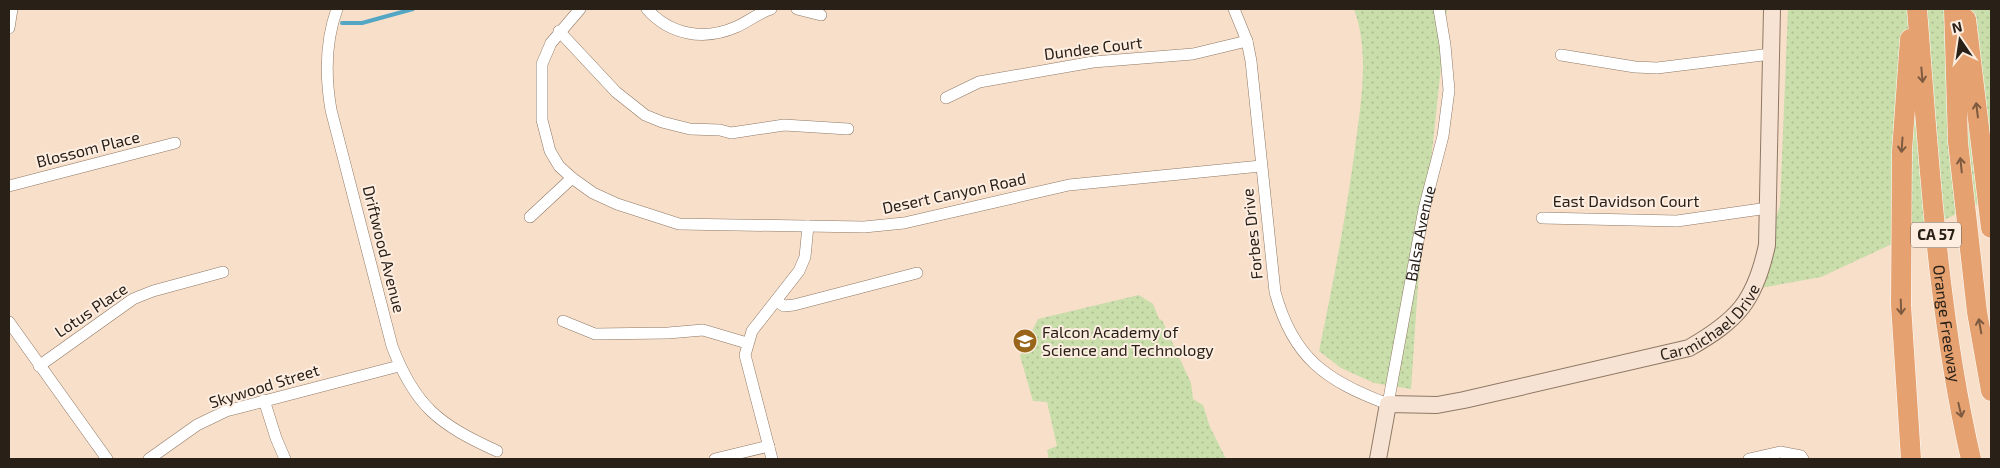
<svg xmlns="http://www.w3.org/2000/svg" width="2000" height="468" font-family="'Exo 2',sans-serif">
  <defs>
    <pattern id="grass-dots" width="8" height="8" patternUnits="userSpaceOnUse" patternTransform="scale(1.25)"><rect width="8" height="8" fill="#c9deaa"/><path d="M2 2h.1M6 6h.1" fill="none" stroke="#adbe92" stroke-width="1.8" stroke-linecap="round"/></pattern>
  </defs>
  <rect width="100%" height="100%" fill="#f8dfca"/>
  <!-- grass -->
  <g fill="url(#grass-dots)">
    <path d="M1354,9H1447L1418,285L1411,389L1374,383L1341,368L1319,351C1333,284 1346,217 1355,148C1361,103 1370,52 1354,9Z"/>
    <polygon points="1788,9 1991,9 1991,198 1821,277 1749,290 1780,206"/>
    <polygon points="1139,295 1153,304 1159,319 1162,320 1191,383 1193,399 1203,405 1210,427 1226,459 1049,459 1047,450 1057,446 1047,402 1033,401 1020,356 1038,319"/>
  </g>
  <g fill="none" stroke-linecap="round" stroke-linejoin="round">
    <!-- stream -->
    <polyline stroke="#53a7c4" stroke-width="4" points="342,23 362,23 413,9"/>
    <defs>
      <g id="street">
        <path d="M337,9C325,42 325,75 331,110L392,346C415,407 440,425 497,451"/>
        <polyline points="580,9 551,43 542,64 542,120 550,151 559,166 572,178 593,193 617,204 679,224 864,227 904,223 1069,185 1261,166"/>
        <path d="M647,9C670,35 704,41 736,27C748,22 758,13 771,9"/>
        <polyline points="797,9 821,15"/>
        <path id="s1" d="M1234,9L1247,41L1251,61L1275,292C1293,358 1326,381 1388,404L1424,209L1443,136L1449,90L1445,45L1439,9"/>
        <polyline points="9,28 12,9"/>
        <polyline points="559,31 616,92 645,115 662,122 690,129 720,130 731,133 784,125 848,129"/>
        <polyline points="1561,55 1635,67 1657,68 1771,54"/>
        <polyline points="946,98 979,82 1093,62 1193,54 1247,41"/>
        <polyline points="9,186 175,143"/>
        <polyline points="530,217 572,178"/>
        <polyline points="1542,218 1677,221 1768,208"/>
        <polyline points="776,301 784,306 794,305 917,273"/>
        <polyline points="563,321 595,334 668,333 703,330 747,343"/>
        <polyline points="9,322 107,459"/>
        <polyline points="39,366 133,299 153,291 223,272"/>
        <polyline points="264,400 276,438 285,459"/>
        <polyline points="149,459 197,425 226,411 399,366"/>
        <polyline points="715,459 769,446"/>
        <polyline points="772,459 745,355 752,331 799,271 805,257 808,226"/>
        <polyline points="1749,459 1780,452 1801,456 1803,459"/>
      </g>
      <g id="secondary">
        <path id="s2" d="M1378,459L1388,404L1437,405L1464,400L1689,348C1738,320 1755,301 1767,245L1772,9"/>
      </g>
      <g id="highway">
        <path id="s3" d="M1917,9C1929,159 1937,312 1971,459"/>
        <polyline points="1954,9 1958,142 1977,312 1991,391"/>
        <polyline points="1966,19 1991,228"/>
        <polyline points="1910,39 1902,151 1901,305 1911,459"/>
      </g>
    </defs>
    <!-- street casing -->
    <use href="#street" stroke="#8e7864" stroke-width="12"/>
    <!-- secondary casing -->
    <use href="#secondary" stroke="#8e7864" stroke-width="18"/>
    <!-- highway casing -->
    <use href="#highway" stroke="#fff" stroke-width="21"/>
    <!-- street -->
    <use href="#street" stroke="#fff" stroke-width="11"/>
    <!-- secondary -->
    <use href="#secondary" stroke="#f7e3d4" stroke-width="16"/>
    <!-- highway -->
    <use href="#highway" stroke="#e5a270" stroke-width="20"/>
  </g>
  <!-- one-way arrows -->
  <defs><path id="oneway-shaft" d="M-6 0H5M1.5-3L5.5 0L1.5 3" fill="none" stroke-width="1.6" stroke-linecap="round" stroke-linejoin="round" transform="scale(1.25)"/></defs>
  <g stroke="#7e5a40">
    <use href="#oneway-shaft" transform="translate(1922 75) rotate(85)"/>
    <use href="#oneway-shaft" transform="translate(1977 110) rotate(-97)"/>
    <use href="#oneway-shaft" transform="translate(1902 145) rotate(94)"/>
    <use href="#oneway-shaft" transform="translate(1961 165) rotate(-96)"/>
    <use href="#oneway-shaft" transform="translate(1901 307) rotate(88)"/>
    <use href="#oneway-shaft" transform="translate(1980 326) rotate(-100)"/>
    <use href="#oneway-shaft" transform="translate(1960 410) rotate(77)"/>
  </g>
  <!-- icons -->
  <defs>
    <symbol id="school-disc" viewBox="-11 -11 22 22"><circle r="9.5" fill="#99651b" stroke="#fdeee1"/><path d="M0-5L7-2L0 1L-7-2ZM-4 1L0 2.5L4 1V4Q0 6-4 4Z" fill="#fff"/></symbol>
  </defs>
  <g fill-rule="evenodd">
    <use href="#school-disc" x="1011" y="327" width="28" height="28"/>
  </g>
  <g text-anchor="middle" stroke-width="4" stroke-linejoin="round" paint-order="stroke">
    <!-- shield labels -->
    <rect fill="#fdeee1" stroke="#695e54" stroke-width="1" x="1911" y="222.5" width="50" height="25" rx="4"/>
    <g font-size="15" font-weight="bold" fill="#292018">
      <text x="1936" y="240">CA 57</text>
    </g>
    <!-- street labels -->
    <g font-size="16" fill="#292018" stroke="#fdeee1">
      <text transform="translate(1093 48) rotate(-7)" y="6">Dundee Court</text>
      <text transform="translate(88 149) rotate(-14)" y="6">Blossom Place</text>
      <text transform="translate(954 193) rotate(-12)" y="6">Desert Canyon Road</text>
      <text x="1626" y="207">East Davidson Court</text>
      <text transform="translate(1252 234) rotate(-96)" y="6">Forbes Drive</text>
      <text dy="6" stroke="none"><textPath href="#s1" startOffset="628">Balsa Avenue</textPath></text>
      <text transform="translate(384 249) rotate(76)" y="6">Driftwood Avenue</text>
      <text transform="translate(91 310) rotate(-34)" y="6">Lotus Place</text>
      <text dy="6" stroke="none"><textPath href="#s2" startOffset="395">Carmichael Drive</textPath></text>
      <text dy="6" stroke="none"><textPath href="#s3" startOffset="316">Orange Freeway</textPath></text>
      <text transform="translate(264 386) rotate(-17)" y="6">Skywood Street</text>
    </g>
    <!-- poi labels -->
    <g font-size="16" fill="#292018" stroke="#fdeee1" text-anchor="start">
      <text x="1042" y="338">Falcon Academy of<tspan x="1042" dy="18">Science and Technology</tspan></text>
    </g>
  </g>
  <!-- border -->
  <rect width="2000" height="468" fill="none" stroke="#292018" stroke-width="20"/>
  <!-- north arrow -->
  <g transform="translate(1960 40) rotate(347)" stroke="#fdeee1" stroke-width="4" paint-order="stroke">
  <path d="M0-4L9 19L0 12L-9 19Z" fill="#292018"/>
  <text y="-8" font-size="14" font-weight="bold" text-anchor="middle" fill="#292018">N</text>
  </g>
</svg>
